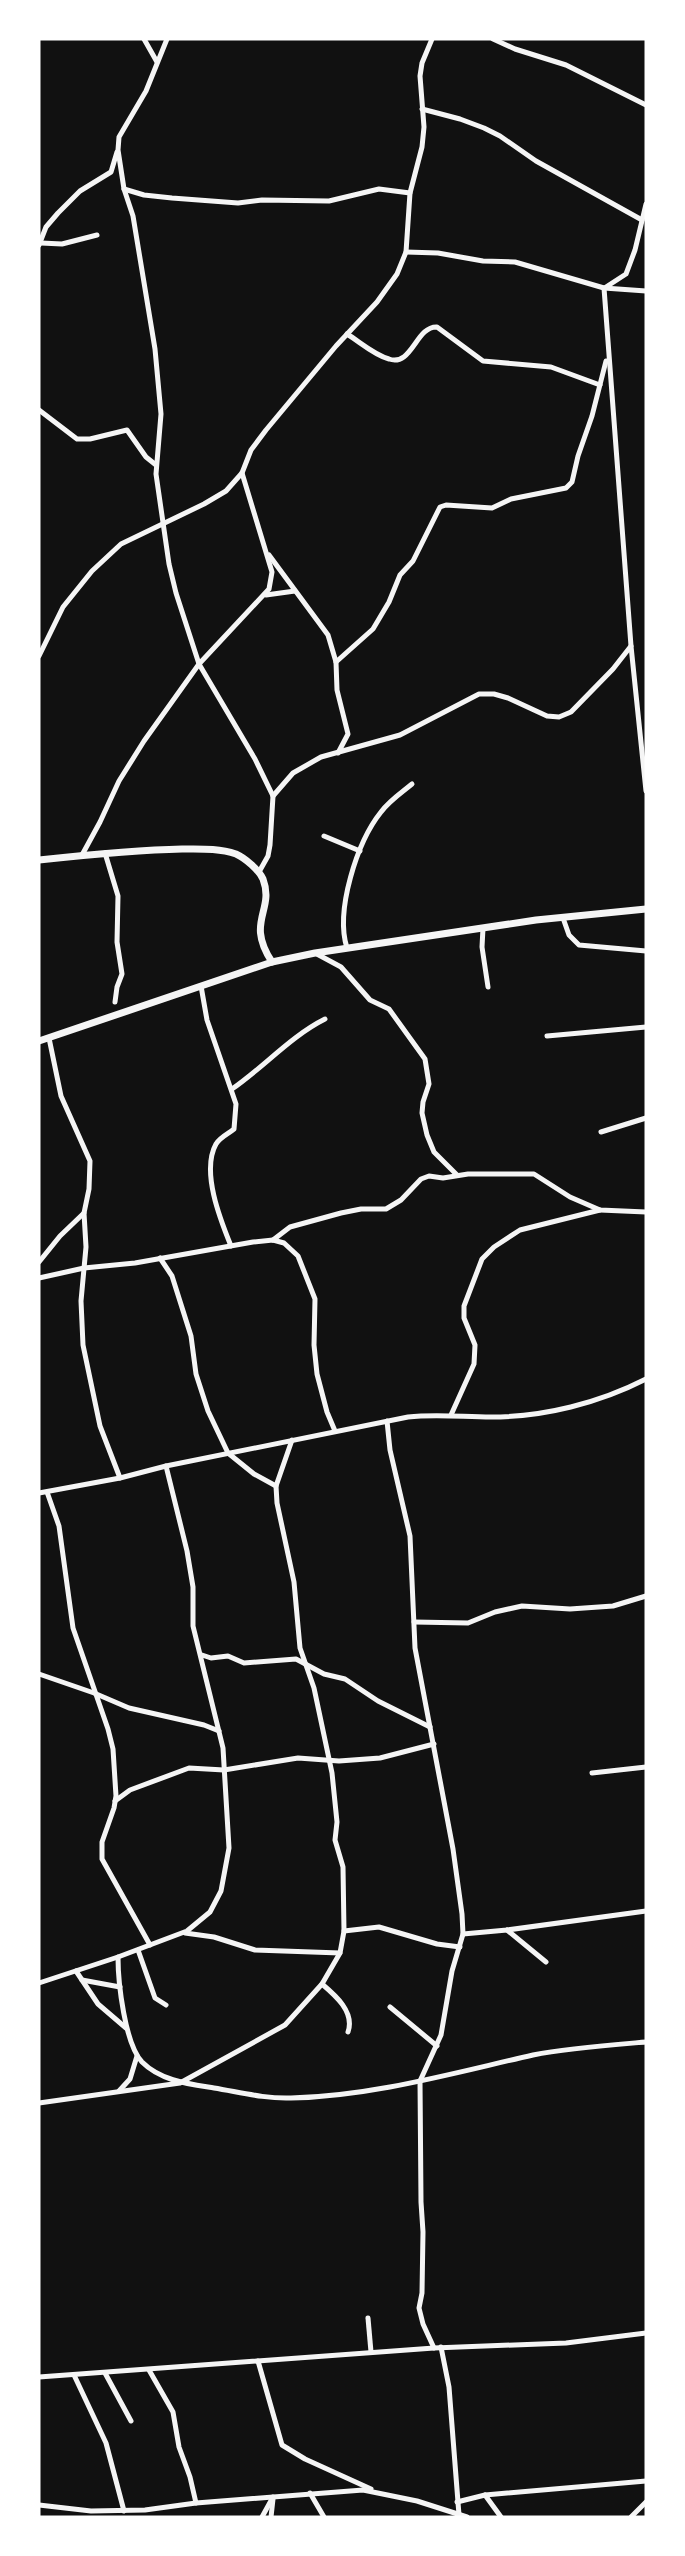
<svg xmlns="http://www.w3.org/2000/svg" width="685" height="2556" font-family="Cabin,sans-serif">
  <rect width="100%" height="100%" fill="#111"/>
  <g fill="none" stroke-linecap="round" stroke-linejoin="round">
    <!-- minor -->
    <g stroke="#f5f5f5" stroke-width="5">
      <polyline points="144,39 157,62"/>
      <polyline points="167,39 146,91 119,137 118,150 124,189 133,216 155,349 161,414 156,474 169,564 176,593 199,664 255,759 273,796 270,845 268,856 259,872"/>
      <polyline points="493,39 515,49 566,65 646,105"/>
      <polyline points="422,109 460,119 484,128 500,136 536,161 642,220"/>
      <polyline points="124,189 144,195 172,198 238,203 262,200 329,201 379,189 410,193"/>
      <polyline points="41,243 62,244 97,235"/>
      <polyline points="39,245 46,227 58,213 80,191 111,172 117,152"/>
      <polyline points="406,252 438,253 483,261 515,262 604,288 646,291"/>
      <polyline points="606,287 626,274 635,250 646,204"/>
      <polyline points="604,288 631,646 646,791"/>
      <path d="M347,334C360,342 374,355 389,359C412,367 416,326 437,327L483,361L551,367L600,385"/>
      <polyline points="39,410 77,439 90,439 127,430 146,457 156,465"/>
      <polyline points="269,555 328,635 336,662 337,690 348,734 338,753"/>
      <polyline points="266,595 295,591"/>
      <polyline points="39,656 63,607 92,571 121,544 204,504 226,491 242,473 251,450 266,430 336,346 377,302 397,274 406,252 410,193 422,147 424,127 420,76 422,63 432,39"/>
      <polyline points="336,662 373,629 389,602 400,575 413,561 440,507 446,505 492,508 511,499 566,488 572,482 578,456 592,416 606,361"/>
      <polyline points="273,796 293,773 321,757 400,735 479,694 494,694 508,698 547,716 559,717 571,712 613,669 631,646"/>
      <polyline points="324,836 360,851"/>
      <polyline points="105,853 118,896 117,942 122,974 117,987 115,1002"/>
      <polyline points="82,855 100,822 119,781 144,741 199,664 269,589 272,572 242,473"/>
      <polyline points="563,918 569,935 579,945 646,951"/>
      <polyline points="483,928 482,947 488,987"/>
      <path d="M347,948C335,911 357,842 381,812C389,801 401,793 412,784"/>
      <polyline points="315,953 341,967 370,1000 389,1009 425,1059 429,1084 423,1102 422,1113 427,1135 434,1152 457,1175"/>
      <path d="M201,986L207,1020L236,1104L234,1129C228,1134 220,1137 216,1144C201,1171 220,1219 231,1246"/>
      <polyline points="547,1036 646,1027"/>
      <polyline points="49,1038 61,1096 90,1161 89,1189 84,1213 86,1247 81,1301 83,1345 100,1426 120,1478"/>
      <path d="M232,1089C264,1067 291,1036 325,1019"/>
      <polyline points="601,1132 646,1118"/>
      <polyline points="273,1240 290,1227 341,1213 361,1209 386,1209 401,1200 421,1179 429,1176 443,1178 468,1174 534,1174 570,1197 600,1210 646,1212"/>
      <polyline points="160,1258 172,1276 191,1336 196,1374 208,1411 228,1453 254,1474 276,1486"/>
      <polyline points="39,1262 60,1236 84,1213"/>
      <polyline points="39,1278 84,1268 135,1263 253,1242 273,1240 284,1243 298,1256 315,1299 314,1345 317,1374 327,1412 335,1431"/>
      <polyline points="451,1415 474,1364 475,1345 464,1318 464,1306 482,1259 494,1247 520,1230 600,1210"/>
      <polyline points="387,1421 390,1450 410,1536 415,1648 453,1849 462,1914 463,1934 452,1971 441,2035 420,2081 421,2202 423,2232 422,2293 419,2308 423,2324 434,2348"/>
      <polyline points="47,1492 59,1526 73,1628 108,1729 113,1749 116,1796 114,1808 102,1842 102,1859 150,1945"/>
      <path d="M39,1493L120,1478L166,1466L408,1417C436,1414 463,1417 491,1417C544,1417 599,1403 646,1379"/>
      <polyline points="414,1622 468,1623 495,1612 522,1606 570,1609 613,1606 646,1596"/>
      <polyline points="202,1655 211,1658 228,1656 244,1663 296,1659 324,1674 345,1679 378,1701 430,1727"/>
      <polyline points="39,1674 94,1693 129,1708 204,1725 219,1731"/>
      <polyline points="592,1773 646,1767"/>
      <polyline points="115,1801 130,1790 189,1768 224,1770 298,1758 339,1761 380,1758 434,1744"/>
      <polyline points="507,1930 546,1962"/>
      <polyline points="344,1931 379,1927 437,1944 460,1947"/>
      <polyline points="185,1933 214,1937 255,1950 340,1953"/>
      <polyline points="463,1934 507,1930 646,1911"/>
      <polyline points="138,1950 155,1998 166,2005"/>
      <path d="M118,1957C118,1983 125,2044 142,2062C161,2081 189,2084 214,2088C239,2092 265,2099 291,2098C373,2096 453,2073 533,2055C568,2048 610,2045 646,2042"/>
      <polyline points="76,1971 98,2004 126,2028"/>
      <polyline points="82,1980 120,1987"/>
      <polyline points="39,1983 118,1957 187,1931 210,1912 221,1891 229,1848 223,1748 193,1626 193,1587 187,1551 166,1466"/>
      <path d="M322,1984C335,1995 355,2012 348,2032"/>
      <polyline points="390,2007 437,2046"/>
      <polyline points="119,2091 130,2079 137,2056"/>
      <polyline points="39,2103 180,2083 285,2025 322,1984 340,1953 344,1931 343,1867 335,1840 337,1822 332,1773 314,1688 300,1648 294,1582 277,1503 276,1486 292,1440"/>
      <polyline points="368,2318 371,2352"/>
      <polyline points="441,2347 449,2387 459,2515"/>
      <polyline points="258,2361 282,2445 305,2459 371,2489"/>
      <polyline points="149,2370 173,2412 179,2447 190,2477 196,2503"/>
      <polyline points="105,2373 131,2421"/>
      <polyline points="74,2375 106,2443 124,2511"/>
      <polyline points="39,2377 434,2348 566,2343 646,2333"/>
      <polyline points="310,2493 324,2517"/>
      <polyline points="485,2495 501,2517"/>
      <polyline points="457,2502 485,2495 646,2481"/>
      <polyline points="39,2505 91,2511 145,2510 196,2503 363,2490 417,2501 467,2517"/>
      <polyline points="262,2517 273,2497"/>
      <polyline points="271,2517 273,2499"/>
      <polyline points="631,2517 646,2502"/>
    </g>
    <!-- tertiary -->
    <g stroke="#f5f5f5" stroke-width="7">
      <path d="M39,860C86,855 134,850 182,849C200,849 219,848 236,854C245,858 259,870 263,879C275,911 245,921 272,962"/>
      <polyline points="39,1041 272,962 315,953 536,920 646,909"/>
    </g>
  </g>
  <!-- border -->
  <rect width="685" height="2556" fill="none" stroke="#ffffff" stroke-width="81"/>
</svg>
